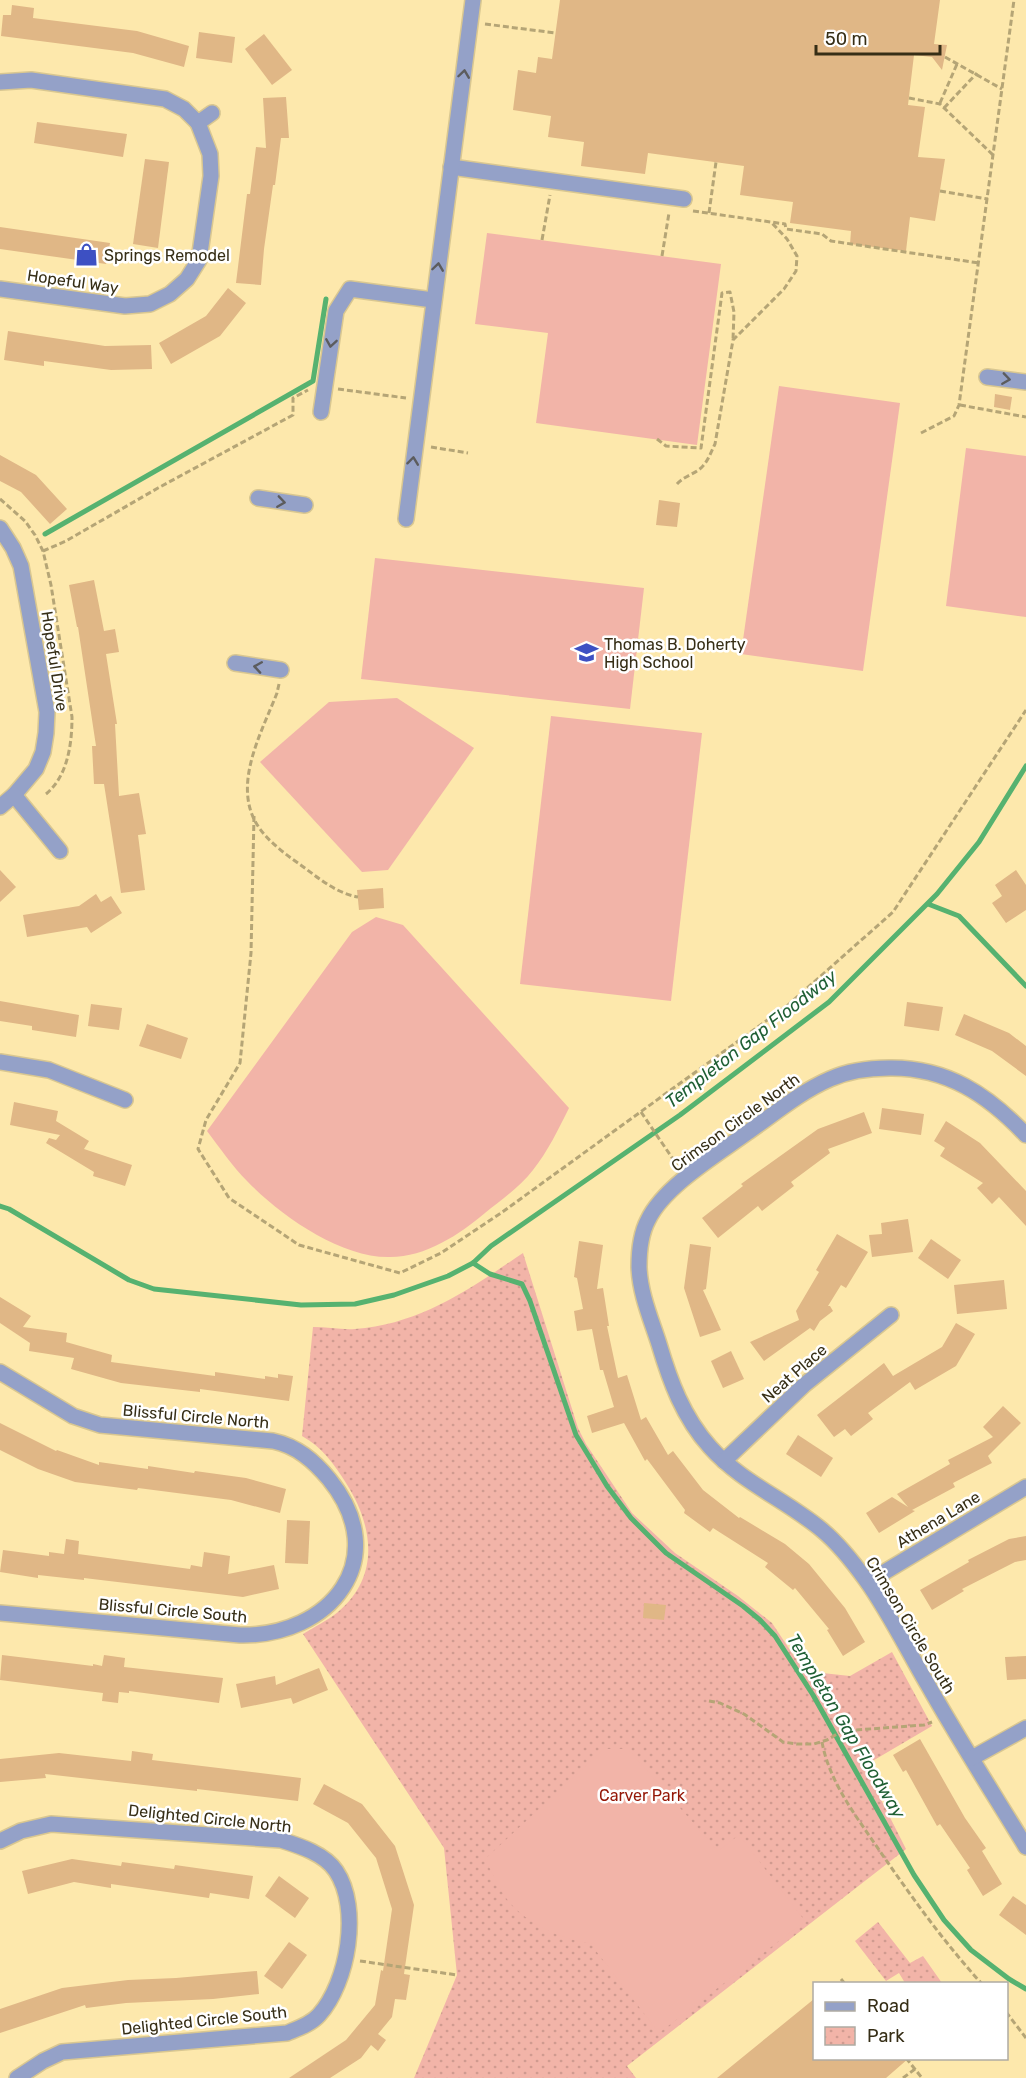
<svg xmlns="http://www.w3.org/2000/svg" width="1026" height="2078" font-family="Rubik,sans-serif">
  <defs>
    <pattern id="park-dots" width="8" height="8" patternUnits="userSpaceOnUse" patternTransform="scale(1.5)"><rect width="8" height="8" fill="#f2b4a8"/><path d="M2 2h.1M6 6h.1" fill="none" stroke="#d09b90" stroke-width="1.8" stroke-linecap="round"/></pattern>
  </defs>
  <rect width="100%" height="100%" fill="#fde8ac"/>
  <!-- park -->
  <g fill="url(#park-dots)">
    <path d="M523,1253L578,1428L586,1444L632,1513L675,1553L738,1596L772,1623L804,1671L850,1676L892,1652L932,1726L864,1766L906,1849L627,2066L636,2078H414L457,1975L444,1848L303,1634C314,1627 327,1621 338,1612C381,1576 373,1525 346,1483C334,1464 322,1447 302,1436L313,1327C327,1327 342,1330 355,1329C421,1324 470,1289 523,1253Z"/>
    <polygon points="878,1922 910,1963 923,1956 942,1983 905,1983 899,1973 886,1981 855,1941"/>
  </g>
  <!-- garden -->
  <g fill="#f2b4a8">
    <polygon points="487,233 721,264 697,445 536,423 548,333 475,324"/>
    <polygon points="779,386 900,403 863,671 741,654"/>
    <polygon points="966,448 1026,456 1026,617 946,606"/>
    <polygon points="375,558 644,588 630,709 361,679"/>
    <polygon points="397,698 474,748 388,870 362,872 260,762 329,702"/>
    <polygon points="551,716 702,733 671,1001 520,984"/>
    <path d="M376,917L403,925L569,1108C558,1130 548,1151 533,1170C520,1187 501,1200 485,1213C459,1235 424,1258 388,1257C339,1257 280,1215 247,1181C232,1166 220,1148 207,1131L352,932Z"/>
    <path d="M604,1749H628L718,1851L739,1835L805,1921L659,2033L593,1947L596,1944C566,1941 532,1927 511,1904C500,1892 493,1874 485,1859Z"/>
  </g>
  <g fill="none" stroke-linecap="round" stroke-linejoin="round">
    <!-- stream -->
    <g stroke="#56b270" stroke-width="5">
      <polyline points="45,534 313,381 326,299"/>
      <polyline points="928,904 959,916 1026,986"/>
      <polyline points="0,1206 9,1209 129,1280 154,1289 301,1305 355,1304 394,1295 448,1276 473,1263 491,1246 680,1115 829,1002 937,894 979,842 1026,766"/>
      <polyline points="473,1263 490,1274 522,1284 530,1301 576,1435 607,1486 631,1518 666,1553 743,1606 760,1620 775,1636 813,1695 914,1875 944,1920 971,1950 1009,1979 1026,1989"/>
    </g>
  </g>
  <!-- building -->
  <g fill="#e0b786">
    <polygon points="560,0 940,0 934,44 947,45 942,70 932,57 914,55 908,105 925,107 918,157 945,159 935,221 910,217 906,251 850,244 851,231 790,223 793,202 740,195 744,166 648,153 645,174 581,166 584,142 548,137 551,116 513,110 518,70 536,73 538,57 552,59"/>
    <polygon points="12,5 34,8 33,18 137,31 189,46 184,67 133,53 1,36 3,15 11,15"/>
    <polygon points="199,32 235,37 232,63 196,58"/>
    <polygon points="264,34 292,70 272,85 245,49"/>
    <polygon points="286,97 289,138 281,138 275,185 273,185 264,249 261,285 236,283 247,194 250,194 256,147 266,148 263,98"/>
    <polygon points="37,122 127,134 123,157 34,143"/>
    <polygon points="145,159 169,162 158,248 133,244"/>
    <polygon points="0,227 110,243 106,264 0,249"/>
    <polygon points="228,288 246,303 220,336 171,364 159,343 206,316"/>
    <polygon points="8,331 105,346 151,345 152,369 111,370 44,361 44,366 4,360"/>
    <polygon points="995,394 1012,397 1010,410 994,407"/>
    <polygon points="0,455 36,475 67,509 50,524 21,492 0,481"/>
    <polygon points="659,500 680,503 677,527 656,525"/>
    <polygon points="94,580 104,631 115,629 119,652 106,654 117,724 115,724 119,796 139,793 146,834 138,835 145,890 121,893 104,784 94,784 92,746 96,746 78,627 77,627 69,585"/>
    <polygon points="0,870 16,887 0,902"/>
    <polygon points="1016,870 1026,885 1026,910 1006,923 992,903 1002,896 995,885"/>
    <polygon points="383,888 384,908 359,910 357,890"/>
    <polygon points="96,894 101,902 111,896 122,913 91,933 87,927 27,937 23,915 79,906"/>
    <polygon points="0,1001 79,1015 76,1037 32,1030 32,1026 0,1021"/>
    <polygon points="907,1002 943,1007 939,1031 904,1026"/>
    <polygon points="91,1004 122,1008 119,1030 88,1026"/>
    <polygon points="964,1014 1009,1033 1026,1046 1026,1076 992,1051 955,1035"/>
    <polygon points="147,1024 188,1038 181,1059 139,1046"/>
    <polygon points="14,1102 58,1111 56,1121 89,1141 84,1149 132,1165 125,1186 93,1176 94,1172 46,1143 49,1138 56,1140 60,1135 10,1125"/>
    <polygon points="882,1108 924,1114 921,1135 879,1129"/>
    <polygon points="864,1112 872,1133 828,1149 830,1153 791,1182 794,1186 762,1211 758,1206 718,1238 702,1218 743,1186 741,1184 818,1129"/>
    <polygon points="946,1121 980,1143 1026,1191 1026,1226 999,1197 992,1204 977,1188 983,1183 940,1156 945,1148 934,1141"/>
    <polygon points="908,1219 913,1252 872,1257 869,1235 882,1234 881,1223"/>
    <polygon points="837,1234 868,1252 846,1288 841,1285 828,1306 830,1306 833,1311 820,1321 814,1331 810,1328 764,1361 750,1342 799,1320 796,1311 819,1272 816,1270"/>
    <polygon points="931,1239 961,1260 948,1279 918,1258"/>
    <polygon points="579,1241 603,1245 597,1289 603,1288 609,1326 607,1326 618,1378 627,1375 641,1420 646,1417 668,1455 673,1451 703,1490 739,1518 740,1517 785,1544 809,1564 845,1608 865,1642 843,1656 827,1630 829,1629 795,1588 793,1590 765,1567 768,1563 713,1528 710,1532 684,1513 685,1510 647,1459 645,1461 624,1423 592,1433 587,1416 614,1407 603,1370 600,1370 592,1329 577,1331 574,1311 583,1309 577,1278 574,1277"/>
    <polygon points="690,1244 711,1247 706,1289 703,1290 721,1330 700,1337 684,1288"/>
    <polygon points="1004,1280 1007,1309 957,1314 954,1285"/>
    <polygon points="0,1297 31,1316 23,1327 67,1333 66,1342 112,1355 111,1362 215,1376 215,1372 265,1379 265,1376 278,1378 278,1374 293,1376 289,1401 200,1389 200,1392 121,1383 71,1369 74,1358 29,1351 30,1343 0,1323"/>
    <polygon points="956,1323 975,1334 956,1366 915,1390 910,1382 868,1413 873,1419 851,1436 845,1429 834,1437 817,1415 884,1363 893,1376 942,1347"/>
    <polygon points="731,1351 744,1379 723,1388 711,1361"/>
    <polygon points="1003,1406 1021,1423 988,1456 992,1463 953,1483 955,1487 912,1510 915,1511 879,1533 866,1513 892,1497 908,1507 897,1494 950,1464 948,1460 993,1437 983,1427"/>
    <polygon points="0,1423 56,1451 57,1450 99,1465 99,1462 148,1469 148,1466 194,1473 195,1471 246,1478 286,1489 280,1513 231,1500 138,1488 137,1490 75,1482 38,1469 0,1450"/>
    <polygon points="798,1435 833,1458 821,1477 786,1454"/>
    <polygon points="287,1520 310,1521 308,1564 285,1563"/>
    <polygon points="1026,1536 1026,1560 1015,1562 962,1589 964,1591 932,1610 920,1590 969,1562 968,1560 1009,1539"/>
    <polygon points="66,1539 79,1541 78,1554 190,1569 191,1565 202,1567 204,1552 230,1556 228,1574 274,1565 279,1589 243,1597 84,1578 84,1580 38,1575 38,1578 0,1572 3,1550 49,1556 49,1552 64,1554"/>
    <polygon points="644,1603 666,1605 664,1620 643,1618"/>
    <polygon points="2,1655 93,1666 93,1664 102,1666 104,1655 125,1658 124,1667 223,1678 219,1703 129,1691 129,1693 119,1692 118,1703 102,1701 103,1693 0,1680"/>
    <polygon points="1026,1656 1026,1679 1007,1680 1005,1657"/>
    <polygon points="319,1668 328,1690 293,1704 291,1698 241,1708 236,1684 275,1676 276,1685"/>
    <polygon points="920,1739 965,1818 986,1848 982,1851 1002,1884 983,1896 967,1870 970,1868 940,1824 937,1826 906,1770 903,1772 893,1755"/>
    <polygon points="132,1751 153,1754 152,1760 301,1778 298,1801 197,1789 197,1791 45,1774 46,1778 0,1782 0,1759 59,1753 131,1761"/>
    <polygon points="324,1784 362,1804 395,1846 414,1905 404,1974 410,1975 406,2000 395,1999 392,2017 378,2034 386,2040 378,2051 371,2045 361,2058 330,2078 289,2078 346,2040 375,2005 381,1970 383,1971 392,1909 376,1858 348,1823 313,1804"/>
    <polygon points="72,1859 121,1866 122,1862 174,1869 175,1865 253,1876 249,1899 210,1893 209,1898 111,1884 111,1888 74,1882 28,1894 22,1871"/>
    <polygon points="279,1876 309,1898 295,1918 265,1896"/>
    <polygon points="1013,1896 1026,1905 1026,1935 999,1915"/>
    <polygon points="289,1942 307,1955 282,1989 264,1976"/>
    <polygon points="257,1971 259,1994 213,1999 126,2003 86,2008 85,2005 0,2033 0,2009 62,1988 128,1980 176,1978"/>
    <polygon points="814,1999 814,2058 909,2058 886,2078 717,2078"/>
  </g>
  <g fill="none" stroke-linecap="round" stroke-linejoin="round">
    <defs>
      <g id="minor">
        <polyline points="0,82 31,80 165,99 184,109 198,123 210,154 211,176 199,260 187,279 170,294 150,304 125,306 0,289"/>
        <polyline points="198,123 212,113"/>
        <polyline points="451,167 684,199"/>
        <polyline points="987,377 1026,382"/>
        <polyline points="321,412 336,311 350,289 433,300"/>
        <polyline points="258,498 305,505"/>
        <polyline points="406,519 473,0"/>
        <polyline points="0,528 13,548 21,566 47,712 46,733 43,752 36,769 14,795 0,807"/>
        <polyline points="235,663 281,670"/>
        <polyline points="14,795 60,851"/>
        <polyline points="0,1062 49,1070 125,1100"/>
        <path d="M1026,1135C988,1095 947,1067 889,1068C869,1068 848,1071 830,1079C800,1092 774,1114 748,1132C718,1154 664,1186 648,1220C641,1233 639,1253 639,1267C640,1294 651,1319 659,1344C670,1381 683,1417 710,1447C741,1482 786,1500 822,1530C839,1544 853,1562 866,1580C889,1612 908,1651 928,1685C959,1740 993,1793 1026,1847"/>
        <path d="M0,1372L73,1416L100,1425L273,1441C297,1446 314,1461 329,1479C394,1559 330,1637 240,1635L0,1613"/>
        <polyline points="724,1461 804,1385 891,1315"/>
        <polyline points="868,1582 1026,1487"/>
        <polyline points="972,1758 1026,1728"/>
        <path d="M0,1841L21,1831L51,1824L281,1840C300,1846 325,1854 336,1871C361,1908 348,1983 319,2015C311,2024 299,2028 287,2033L62,2052L43,2061L17,2078"/>
      </g>
    </defs>
    <!-- minor casing -->
    <use href="#minor" stroke="#d9c791" stroke-width="18"/>
    <!-- path -->
    <g stroke="#b5a576" stroke-width="3" stroke-dasharray="6 3" stroke-linecap="butt">
      <polyline points="485,24 556,33"/>
      <polyline points="945,57 1002,89"/>
      <polyline points="909,98 940,104 993,155"/>
      <polyline points="940,103 957,64"/>
      <polyline points="944,108 977,73"/>
      <polyline points="940,191 988,199"/>
      <polyline points="693,211 785,224 786,229 822,234 831,241 979,263"/>
      <polyline points="709,213 716,162"/>
      <polyline points="542,240 550,195"/>
      <polyline points="662,256 669,213"/>
      <polyline points="338,389 406,398"/>
      <polyline points="960,405 1026,417"/>
      <polyline points="921,433 954,416 959,405 1014,0"/>
      <polyline points="657,439 666,446 701,448 722,293 730,292 734,312 733,340"/>
      <polyline points="431,447 468,453"/>
      <path d="M677,484C684,476 695,474 702,467C708,461 711,452 715,444L733,340L784,289L796,271L797,256L787,239L772,223"/>
      <path d="M0,499L25,521L35,535L43,551L51,585L72,717C72,743 68,776 46,794"/>
      <polyline points="43,551 66,541 158,488 293,415 293,398 308,390"/>
      <path d="M279,684L277,693C261,734 230,788 260,829C271,844 288,856 302,866C320,879 336,893 358,897"/>
      <polyline points="254,816 251,953 240,1063 206,1120 198,1149 229,1198 299,1245 400,1273 441,1253 501,1213 788,1005 893,912 1026,710"/>
      <polyline points="641,1112 677,1165"/>
      <polyline points="709,1701 720,1703 744,1714 783,1742 797,1744 814,1744 827,1740 842,1731 924,1725 932,1722"/>
      <path d="M822,1742C829,1780 853,1812 875,1844C908,1892 942,1940 982,1984"/>
      <polyline points="360,1961 457,1975"/>
      <polyline points="841,1979 845,1984"/>
      <polyline points="1006,2012 1026,2038"/>
      <polyline points="906,2058 922,2078"/>
      <polyline points="903,2078 915,2069"/>
    </g>
    <!-- minor -->
    <use href="#minor" stroke="#94a1c8" stroke-width="15"/>
  </g>
  <!-- one-way arrows -->
  <defs><path id="oneway-chevron" d="M-2-3.5L2.5 0L-2 3.5" fill="none" stroke-width="1.6" stroke-linecap="round" stroke-linejoin="round" transform="scale(1.5)"/></defs>
  <g stroke="#5c5c5d">
    <use href="#oneway-chevron" transform="translate(464 74) rotate(-82)"/>
    <use href="#oneway-chevron" transform="translate(438 267) rotate(-82)"/>
    <use href="#oneway-chevron" transform="translate(331 343) rotate(99)"/>
    <use href="#oneway-chevron" transform="translate(1006 379) rotate(8)"/>
    <use href="#oneway-chevron" transform="translate(413 461) rotate(-83)"/>
    <use href="#oneway-chevron" transform="translate(281 502) rotate(8)"/>
    <use href="#oneway-chevron" transform="translate(258 667) rotate(-171)"/>
  </g>
  <!-- icons -->
  <defs>
    <symbol id="shop-bare" viewBox="-9 -9 18 18"><path d="M-5-2.5h2.3a2.7 3.5 0 0 1 5.4 0H5L5.5 6h-11ZM-1.5-2.5h3a1.5 2.3 0 0 0-3 0Z" fill="#3d50c3" stroke="#fff" stroke-width="2.5" paint-order="stroke"/></symbol>
    <symbol id="school-bare" viewBox="-9 -9 18 18"><path d="M0-5L7-2L0 1L-7-2ZM-4 1L0 2.5L4 1V4Q0 6-4 4Z" fill="#3d50c3" stroke="#fff" stroke-width="2.5" paint-order="stroke"/></symbol>
  </defs>
  <g fill-rule="evenodd">
    <use href="#shop-bare" x="70" y="238" width="33" height="33"/>
    <use href="#school-bare" x="570" y="636" width="33" height="33"/>
  </g>
  <g text-anchor="middle" stroke-width="5" stroke-linejoin="round" paint-order="stroke">
    <!-- poi labels -->
    <g font-size="16" fill="#362e16" stroke="#fff" text-anchor="start">
      <text x="104" y="261">Springs Remodel</text>
      <text x="604" y="650">Thomas B. Doherty<tspan x="604" dy="18">High School</tspan></text>
    </g>
    <!-- street labels -->
    <g font-size="16" fill="#362e16" stroke="#fff">
      <text transform="translate(73 281) rotate(8)" y="6">Hopeful Way</text>
      <text transform="translate(55 661) rotate(81)" y="6">Hopeful Drive</text>
      <text transform="translate(735 1122) rotate(-36)" y="6">Crimson Circle North</text>
      <text transform="translate(794 1373) rotate(-41)" y="6">Neat Place</text>
      <text transform="translate(196 1416) rotate(5)" y="6">Blissful Circle North</text>
      <text transform="translate(938 1519) rotate(-31)" y="6">Athena Lane</text>
      <text transform="translate(173 1610) rotate(5)" y="6">Blissful Circle South</text>
      <text transform="translate(911 1625) rotate(59)" y="6">Crimson Circle South</text>
      <text transform="translate(210 1818) rotate(6)" y="6">Delighted Circle North</text>
      <text transform="translate(204 2020) rotate(-6)" y="6">Delighted Circle South</text>
    </g>
    <!-- park labels -->
    <g font-size="16" fill="#941707" stroke="#fff">
      <text x="642" y="1801">Carver Park</text>
    </g>
    <!-- water labels -->
    <g font-size="18" font-style="italic" fill="#1f5f34" stroke="#fff">
      <text transform="translate(751 1039) rotate(-38)" y="6">Templeton Gap Floodway</text>
      <text transform="translate(846 1726) rotate(59)" y="6">Templeton Gap Floodway</text>
    </g>
  </g>
  <!-- legend -->
  <rect x="813" y="1982" width="195" height="78" fill="#ffffff" stroke="#afaba2" stroke-width="1.5"/>
  <rect x="825" y="2002" width="30" height="9" fill="#94a1c8" stroke="#afaba2" stroke-width="1.5"/>
  <text x="867" y="2012" font-size="18" fill="#362e16">Road</text>
  <rect x="825" y="2027" width="30" height="18" fill="url(#park-dots)" stroke="#afaba2" stroke-width="1.5"/>
  <text x="867" y="2042" font-size="18" fill="#362e16">Park</text>
  <!-- scale -->
  <path d="M816 45v9h124v-9" fill="none" stroke="#362e16" stroke-width="3"/>
  <text x="825" y="45" font-size="18" fill="#362e16" stroke="#ffffff" stroke-width="4.5" paint-order="stroke">50 m</text>
</svg>
